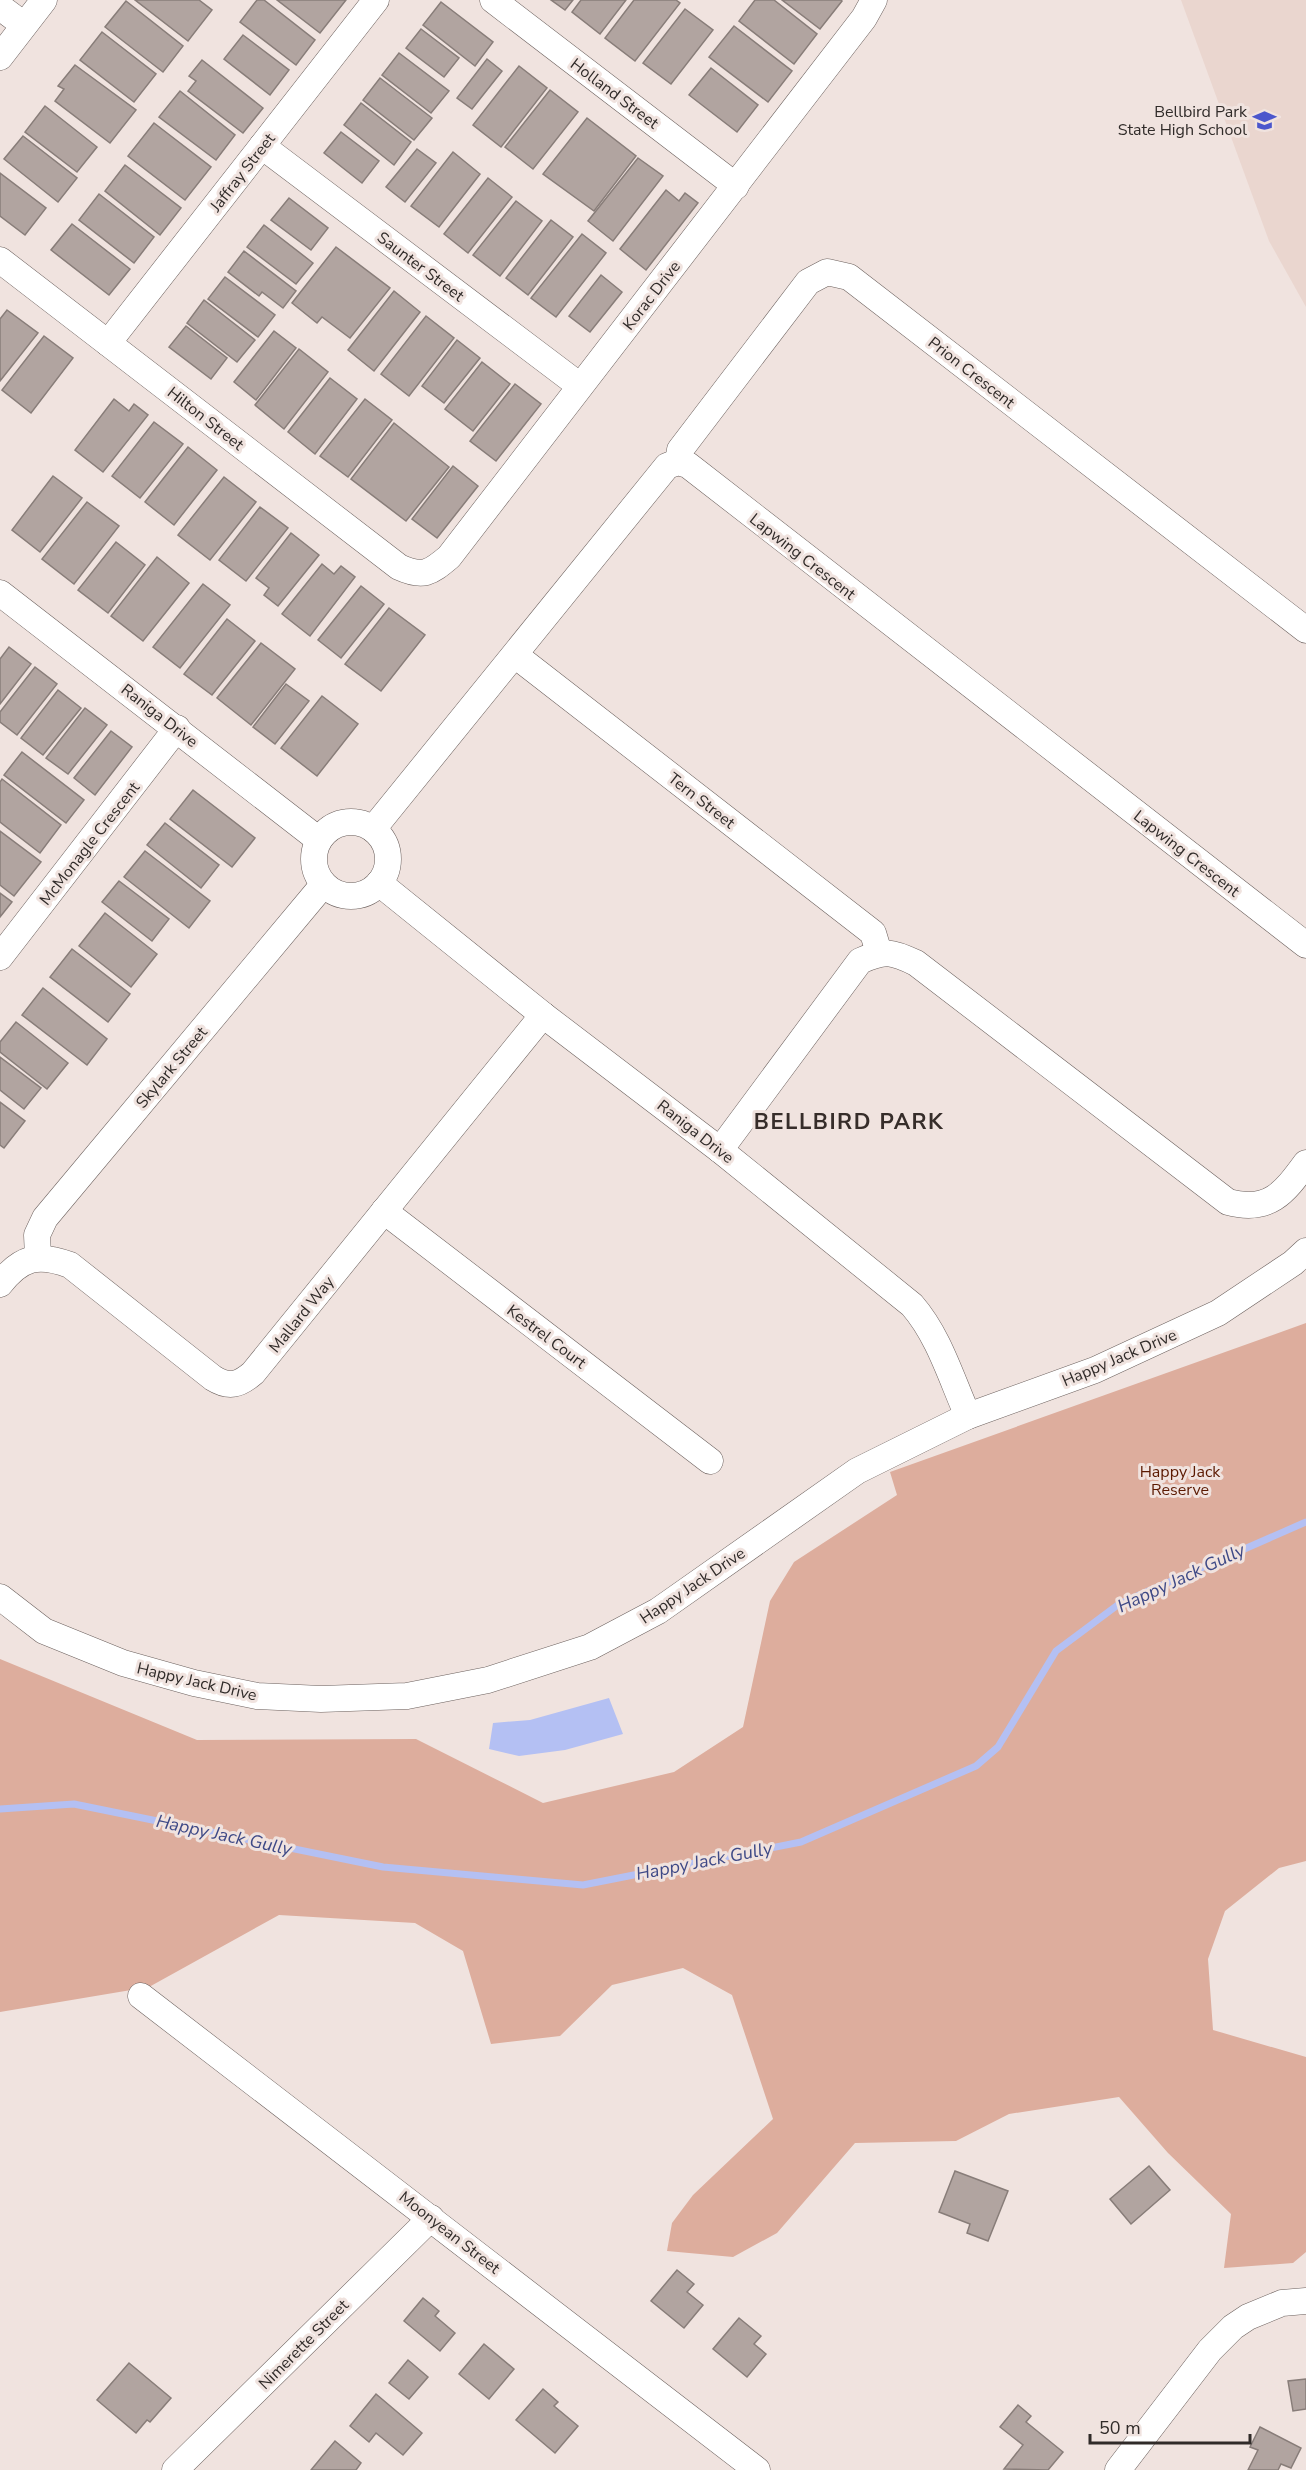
<svg xmlns="http://www.w3.org/2000/svg" width="1306" height="2470" font-family="'Nunito Sans',sans-serif">
  <rect width="100%" height="100%" fill="#f0e3df"/>
  <!-- built -->
  <polygon fill="#ead6cf" points="1181,0 1306,0 1306,307 1269,241"/>
  <!-- green -->
  <polygon fill="#ddad9d" points="1306,1323 1306,1861 1279,1868 1225,1911 1208,1959 1213,2030 1306,2057 1306,2252 1293,2263 1224,2268 1231,2214 1168,2153 1119,2097 1009,2114 956,2141 855,2143 777,2233 733,2257 667,2251 672,2223 693,2195 773,2119 732,1995 683,1968 612,1985 560,2036 491,2044 463,1951 415,1923 279,1915 149,1987 0,2012 0,1659 197,1740 416,1739 543,1803 674,1772 743,1727 770,1601 794,1562 897,1495 890,1472"/>
  <!-- water -->
  <polygon fill="#b4c0f3" points="609,1698 623,1734 565,1750 519,1756 489,1749 493,1723 530,1720"/>
  <g fill="none" stroke-linecap="round" stroke-linejoin="round">
    <!-- stream -->
    <polyline stroke="#b4c0f3" stroke-width="7" points="0,1809 74,1804 383,1867 583,1885 801,1842 976,1766 998,1747 1056,1651 1119,1604 1306,1522"/>
  </g>
  <!-- building -->
  <g fill="#b1a4a0" stroke="#887d79" stroke-width="1.5">
    <polygon points="135,0 199,0 212,10 188,41"/>
    <polygon points="257,0 264,0 315,40 296,65 240,22"/>
    <polygon points="277,0 346,0 320,33"/>
    <polygon points="551,0 573,0 565,10"/>
    <polygon points="581,0 626,0 600,34 572,12"/>
    <polygon points="634,0 676,0 680,3 635,61 605,38"/>
    <polygon points="755,0 774,0 817,34 794,64 739,21"/>
    <polygon points="782,0 841,0 842,1 820,29"/>
    <polygon points="126,1 183,46 163,72 105,27"/>
    <polygon points="441,2 493,42 475,66 423,25"/>
    <polygon points="685,9 713,30 671,84 643,63"/>
    <polygon points="734,26 792,71 768,102 709,57"/>
    <polygon points="421,29 459,58 444,77 406,48"/>
    <polygon points="102,32 156,74 134,102 80,60"/>
    <polygon points="243,35 289,70 270,95 224,59"/>
    <polygon points="399,53 449,91 431,113 382,75"/>
    <polygon points="487,59 502,71 472,109 457,98"/>
    <polygon points="202,60 263,108 243,133 188,91 196,81 189,76"/>
    <polygon points="75,65 136,110 110,143 55,101 64,89 58,86"/>
    <polygon points="519,66 547,88 501,147 473,125"/>
    <polygon points="711,68 758,105 737,132 689,95"/>
    <polygon points="380,78 432,118 414,140 363,100"/>
    <polygon points="550,90 578,112 533,169 505,147"/>
    <polygon points="180,91 235,135 216,160 159,117"/>
    <polygon points="361,103 411,142 394,165 344,125"/>
    <polygon points="45,106 97,147 77,172 25,132"/>
    <polygon points="587,118 636,156 594,211 543,174"/>
    <polygon points="154,123 211,167 185,200 128,156"/>
    <polygon points="341,132 379,161 362,183 324,153"/>
    <polygon points="23,136 77,178 58,202 4,159"/>
    <polygon points="417,149 436,163 405,202 386,187"/>
    <polygon points="453,152 480,174 439,227 411,206"/>
    <polygon points="638,158 663,176 613,241 588,221"/>
    <polygon points="125,165 181,208 160,235 105,191"/>
    <polygon points="0,173 46,208 25,235 0,216"/>
    <polygon points="488,178 512,197 468,253 444,234"/>
    <polygon points="666,190 679,201 685,193 698,203 646,270 620,249"/>
    <polygon points="99,194 154,237 134,263 79,220"/>
    <polygon points="289,198 328,228 311,250 271,220"/>
    <polygon points="516,201 542,221 500,276 473,255"/>
    <polygon points="551,220 573,237 528,295 506,278"/>
    <polygon points="72,224 130,269 109,295 51,250"/>
    <polygon points="264,225 313,263 296,284 247,247"/>
    <polygon points="582,234 606,253 556,317 531,298"/>
    <polygon points="336,247 390,288 350,338 322,317 317,323 292,303"/>
    <polygon points="244,251 296,291 283,308 262,292 259,296 228,272"/>
    <polygon points="601,275 622,292 590,332 569,316"/>
    <polygon points="225,277 275,315 258,337 208,299"/>
    <polygon points="394,291 420,312 374,371 348,350"/>
    <polygon points="204,300 255,340 237,362 187,323"/>
    <polygon points="7,310 38,333 0,381 0,319"/>
    <polygon points="426,316 454,338 409,396 381,374"/>
    <polygon points="186,326 227,358 211,379 169,347"/>
    <polygon points="274,331 296,348 256,400 234,382"/>
    <polygon points="44,336 73,358 31,413 2,390"/>
    <polygon points="457,340 480,358 444,403 422,386"/>
    <polygon points="299,349 328,372 284,429 255,405"/>
    <polygon points="482,362 510,384 473,431 445,409"/>
    <polygon points="330,378 357,399 315,454 288,432"/>
    <polygon points="515,384 541,404 496,461 470,441"/>
    <polygon points="114,399 129,411 134,404 148,415 103,472 75,450"/>
    <polygon points="365,399 392,420 348,477 320,456"/>
    <polygon points="154,422 183,444 140,498 112,476"/>
    <polygon points="394,423 449,467 406,521 351,479"/>
    <polygon points="188,447 217,470 174,525 145,502"/>
    <polygon points="453,466 478,486 437,538 412,519"/>
    <polygon points="53,476 82,498 40,552 12,530"/>
    <polygon points="224,477 256,502 210,560 178,535"/>
    <polygon points="87,502 119,526 74,584 42,559"/>
    <polygon points="260,507 288,528 246,581 219,560"/>
    <polygon points="291,533 319,555 278,606 264,595 269,588 256,578"/>
    <polygon points="116,542 145,565 108,613 78,590"/>
    <polygon points="157,557 189,583 143,641 111,616"/>
    <polygon points="322,564 334,574 341,566 355,577 310,636 282,614"/>
    <polygon points="203,584 230,605 180,668 153,647"/>
    <polygon points="361,586 384,604 341,658 318,640"/>
    <polygon points="389,608 425,635 381,691 345,664"/>
    <polygon points="227,619 255,641 212,695 184,674"/>
    <polygon points="261,643 295,669 251,725 217,698"/>
    <polygon points="9,647 31,664 0,704 0,659"/>
    <polygon points="35,667 57,684 17,735 0,722 0,712"/>
    <polygon points="286,684 309,701 275,744 253,727"/>
    <polygon points="58,690 81,708 43,755 21,738"/>
    <polygon points="322,696 358,724 317,776 281,748"/>
    <polygon points="85,708 107,725 68,774 46,758"/>
    <polygon points="111,731 132,747 95,795 74,778"/>
    <polygon points="22,752 84,800 66,823 4,775"/>
    <polygon points="2,779 61,825 40,853 0,822 0,782"/>
    <polygon points="193,790 255,838 232,867 170,819"/>
    <polygon points="165,823 219,865 201,888 147,845"/>
    <polygon points="0,831 41,862 14,896 0,885"/>
    <polygon points="145,851 210,901 189,928 124,877"/>
    <polygon points="119,881 169,919 152,941 102,902"/>
    <polygon points="0,893 12,902 0,917"/>
    <polygon points="105,913 157,954 131,987 79,946"/>
    <polygon points="72,949 130,994 108,1022 50,977"/>
    <polygon points="43,988 107,1039 87,1065 22,1015"/>
    <polygon points="16,1022 68,1063 47,1089 0,1052 0,1042"/>
    <polygon points="0,1057 41,1088 24,1109 0,1090"/>
    <polygon points="0,1102 25,1121 4,1148 0,1145"/>
    <polygon points="1149,2166 1170,2190 1131,2224 1110,2199"/>
    <polygon points="955,2171 1008,2191 988,2241 967,2233 970,2224 939,2212"/>
    <polygon points="677,2270 694,2284 687,2292 703,2305 684,2328 651,2301"/>
    <polygon points="423,2298 439,2311 435,2316 455,2333 440,2351 404,2321"/>
    <polygon points="739,2318 761,2336 754,2344 766,2354 747,2377 713,2349"/>
    <polygon points="484,2344 514,2369 489,2399 459,2374"/>
    <polygon points="408,2360 428,2377 409,2399 389,2383"/>
    <polygon points="129,2363 171,2398 150,2422 147,2420 136,2433 97,2400"/>
    <polygon points="1306,2379 1306,2409 1293,2411 1288,2381"/>
    <polygon points="543,2389 558,2402 554,2406 578,2426 555,2453 516,2420"/>
    <polygon points="376,2394 422,2433 403,2455 376,2433 369,2442 350,2426"/>
    <polygon points="1018,2405 1031,2416 1026,2422 1063,2452 1048,2470 1004,2469 1023,2445 1000,2427"/>
    <polygon points="1260,2427 1301,2448 1291,2468 1281,2464 1278,2470 1248,2470 1258,2450 1250,2447"/>
    <polygon points="335,2441 361,2463 356,2470 311,2470"/>
  </g>
  <g fill="none" stroke-linecap="round" stroke-linejoin="round">
    <defs>
      <g id="minor">
        <polyline points="493,0 736,186"/>
        <polyline points="0,7 24,25"/>
        <polyline points="0,57 44,0"/>
        <polyline points="262,146 580,386"/>
        <path d="M0,260L399,567C423,578 430,573 449,557L864,18L874,0"/>
        <polyline points="108,343 376,0"/>
        <polyline points="678,462 680,450 808,282 827,272 849,277 1306,630"/>
        <polyline points="0,593 319,840"/>
        <polyline points="515,655 873,933 879,953"/>
        <circle cx="351" cy="859" r="37"/>
        <polyline points="373,829 667,466 678,462 688,465 1306,945"/>
        <path d="M379,883L543,1015L720,1150L912,1305C939,1336 951,1378 968,1416"/>
        <polyline points="0,957 177,728"/>
        <path d="M720,1150L860,961C885,950 891,951 916,963L1228,1202C1269,1213 1284,1193 1306,1163"/>
        <polyline points="384,1211 710,1461"/>
        <polyline points="38,1257 37,1235 45,1218 323,885"/>
        <path d="M0,1284C21,1257 38,1253 70,1265L213,1378C229,1388 239,1385 253,1373L543,1015"/>
        <polyline points="0,1597 44,1631 123,1663 194,1683 257,1696 321,1699 407,1696 488,1680 590,1647 658,1611 857,1471 968,1416 1095,1370 1218,1313 1293,1263 1306,1251"/>
        <polyline points="141,1996 757,2470"/>
        <polyline points="175,2470 431,2218"/>
        <polyline points="1118,2470 1210,2350 1233,2327 1248,2317 1282,2303 1306,2301"/>
      </g>
    </defs>
    <!-- minor casing -->
    <use href="#minor" stroke="#6c615e" stroke-width="27"/>
    <!-- minor -->
    <use href="#minor" stroke="#fff" stroke-width="26"/>
  </g>
  <!-- icons -->
  <defs>
    <symbol id="school-bare" viewBox="-9 -9 18 18"><path d="M0-5L7-2L0 1L-7-2ZM-4 1L0 2.5L4 1V4Q0 6-4 4Z" fill="#4b56cc" stroke="#f0e3df" stroke-width="2.5" paint-order="stroke"/></symbol>
  </defs>
  <g fill-rule="evenodd">
    <use href="#school-bare" x="1248" y="104" width="33" height="33"/>
  </g>
  <g text-anchor="middle" stroke-width="6" stroke-linejoin="round" paint-order="stroke">
    <!-- street labels -->
    <g font-size="16" fill="#302b29" stroke="#f0e3df">
      <text transform="translate(615 93) rotate(37)" y="6">Holland Street</text>
      <text transform="translate(242 172) rotate(-52)" y="6">Jaffray Street</text>
      <text transform="translate(421 266) rotate(37)" y="6">Saunter Street</text>
      <text transform="translate(651 295) rotate(-52)" y="6">Korac Drive</text>
      <text transform="translate(972 372) rotate(38)" y="6">Prion Crescent</text>
      <text transform="translate(206 418) rotate(38)" y="6">Hilton Street</text>
      <text transform="translate(803 556) rotate(38)" y="6">Lapwing Crescent</text>
      <text transform="translate(160 715) rotate(38)" y="6">Raniga Drive</text>
      <text transform="translate(702 800) rotate(38)" y="6">Tern Street</text>
      <text transform="translate(89 843) rotate(-52)" y="6">McMonagle Crescent</text>
      <text transform="translate(1187 853) rotate(38)" y="6">Lapwing Crescent</text>
      <text transform="translate(171 1067) rotate(-50)" y="6">Skylark Street</text>
      <text transform="translate(696 1131) rotate(38)" y="6">Raniga Drive</text>
      <text transform="translate(301 1314) rotate(-51)" y="6">Mallard Way</text>
      <text transform="translate(547 1336) rotate(37)" y="6">Kestrel Court</text>
      <text transform="translate(1119 1357) rotate(-23)" y="6">Happy Jack Drive</text>
      <text transform="translate(692 1585) rotate(-34)" y="6">Happy Jack Drive</text>
      <text transform="translate(197 1681) rotate(13)" y="6">Happy Jack Drive</text>
      <text transform="translate(450 2232) rotate(38)" y="6">Moonyean Street</text>
      <text transform="translate(303 2344) rotate(-45)" y="6">Nimerette Street</text>
    </g>
    <!-- poi labels -->
    <g font-size="16" fill="#302b29" stroke="#f0e3df" text-anchor="end">
      <text x="1247" y="117">Bellbird Park<tspan x="1247" dy="18">State High School</tspan></text>
    </g>
    <!-- park labels -->
    <g font-size="16" fill="#5b1900" stroke="#f0e3df">
      <text x="1180" y="1477">Happy Jack<tspan x="1180" dy="18">Reserve</tspan></text>
    </g>
    <!-- water labels -->
    <g font-size="18" font-style="italic" fill="#3e4986" stroke="#f0e3df">
      <text transform="translate(1181 1578) rotate(-25)" y="6">Happy Jack Gully</text>
      <text transform="translate(224 1835) rotate(12)" y="6">Happy Jack Gully</text>
      <text transform="translate(704 1861) rotate(-11)" y="6">Happy Jack Gully</text>
    </g>
    <!-- district labels -->
    <g font-size="22" font-weight="bold" letter-spacing="1.5" fill="#362d2a" stroke="#f0e3df">
      <text x="849" y="1129">BELLBIRD PARK</text>
    </g>
  </g>
  <!-- scale -->
  <path d="M1090 2434v9h160v-9" fill="none" stroke="#302b29" stroke-width="3"/>
  <text x="1099" y="2434" font-size="18" fill="#302b29" stroke="#f0e3df" stroke-width="4.5" paint-order="stroke">50 m</text>
</svg>
